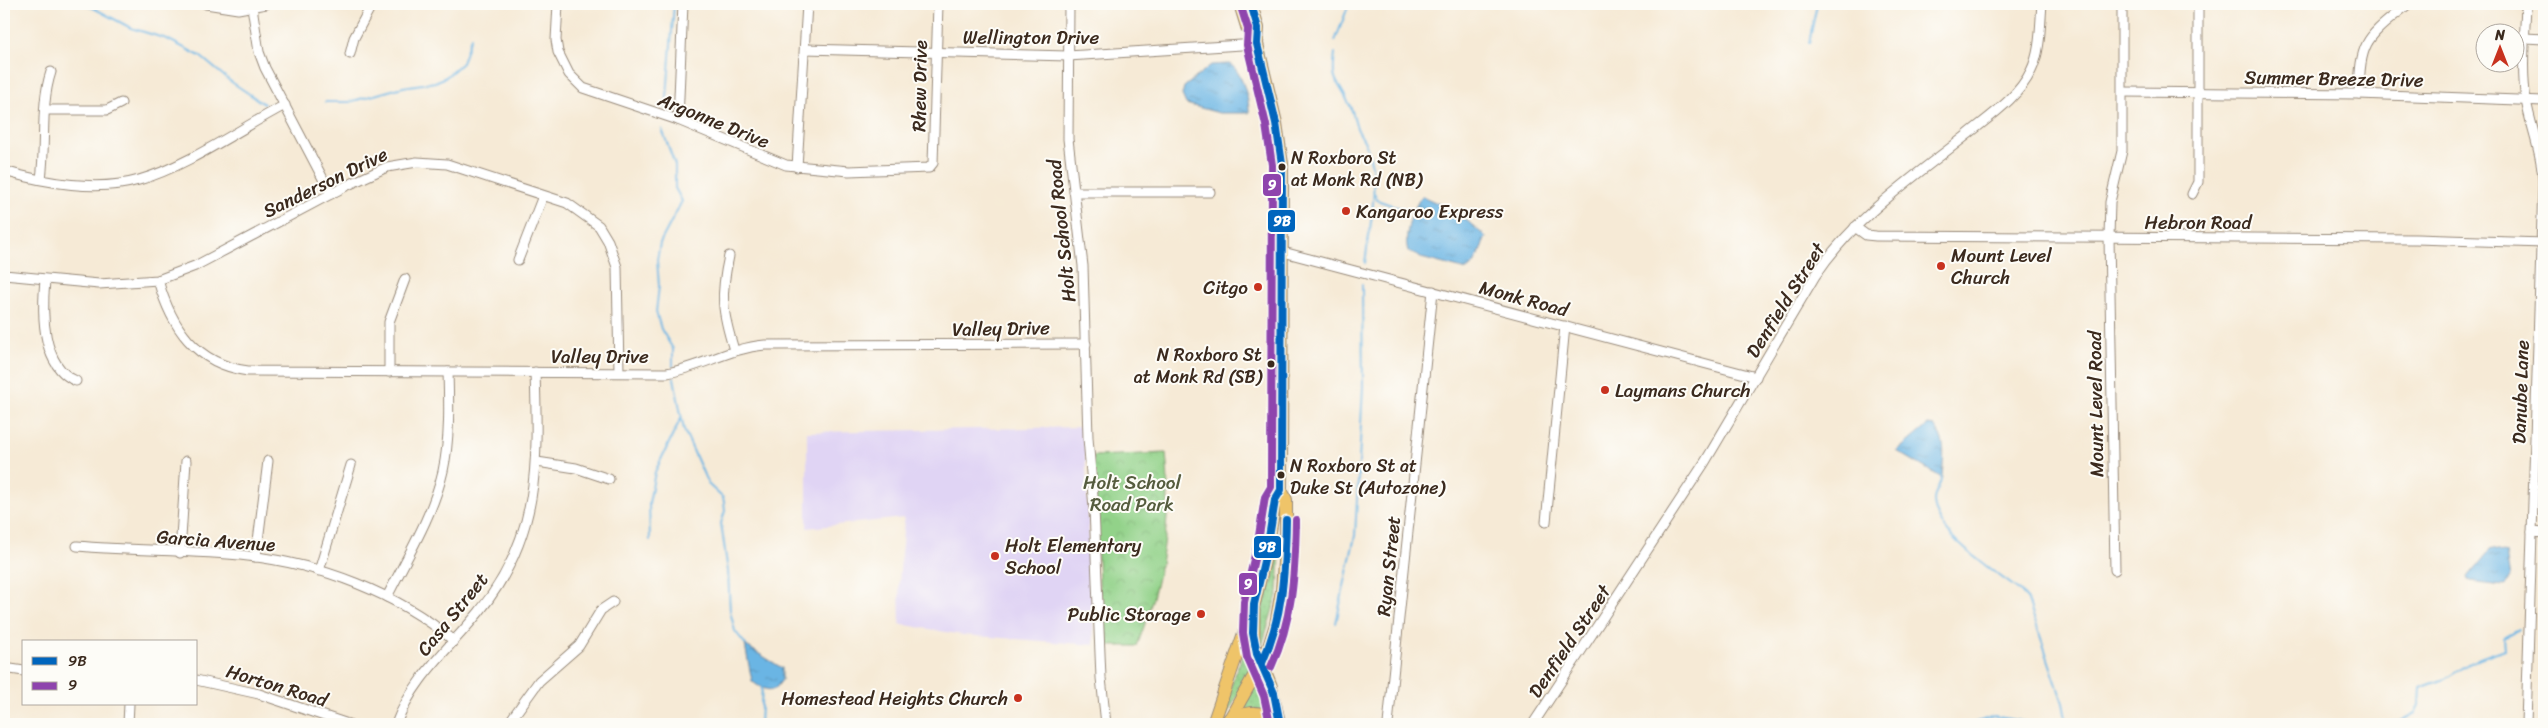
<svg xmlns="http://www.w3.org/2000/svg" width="2548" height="728" font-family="Sriracha,sans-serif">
  <defs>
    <pattern id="grass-dots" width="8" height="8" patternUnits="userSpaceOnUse" patternTransform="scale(1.25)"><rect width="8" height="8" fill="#92d289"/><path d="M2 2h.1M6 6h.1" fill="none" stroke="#7fb476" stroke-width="1.8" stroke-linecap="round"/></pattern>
    <pattern id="park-crowns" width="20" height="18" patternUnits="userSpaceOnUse" patternTransform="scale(1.25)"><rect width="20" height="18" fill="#92d289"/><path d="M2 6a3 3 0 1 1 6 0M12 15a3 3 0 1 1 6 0" fill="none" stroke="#7fb476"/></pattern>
    <pattern id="water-ripples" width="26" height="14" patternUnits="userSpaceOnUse" patternTransform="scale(1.25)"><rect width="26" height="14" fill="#6bb5e4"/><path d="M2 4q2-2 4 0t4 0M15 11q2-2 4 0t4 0" fill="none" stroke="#5993b8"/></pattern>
  </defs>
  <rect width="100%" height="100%" fill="#fdfcf7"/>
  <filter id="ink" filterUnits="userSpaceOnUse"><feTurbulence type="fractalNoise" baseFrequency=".02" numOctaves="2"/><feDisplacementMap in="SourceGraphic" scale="10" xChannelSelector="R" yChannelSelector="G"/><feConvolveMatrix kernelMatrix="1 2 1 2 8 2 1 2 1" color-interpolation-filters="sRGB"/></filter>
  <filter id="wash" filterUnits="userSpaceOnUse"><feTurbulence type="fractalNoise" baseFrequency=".0096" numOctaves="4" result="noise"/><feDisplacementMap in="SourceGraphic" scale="20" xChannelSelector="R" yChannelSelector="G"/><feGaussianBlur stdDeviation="1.12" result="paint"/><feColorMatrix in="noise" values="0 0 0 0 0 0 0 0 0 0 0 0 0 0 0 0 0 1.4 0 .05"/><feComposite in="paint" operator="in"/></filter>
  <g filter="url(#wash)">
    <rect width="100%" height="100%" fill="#f6ead6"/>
    <!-- built -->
    <polygon fill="#e0d4f4" points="1084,427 1094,645 963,635 900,624 899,584 904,518 807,528 807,432"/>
    <!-- grass -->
    <g fill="url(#grass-dots)" stroke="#667e54">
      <path d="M1281,532L1278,592L1261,649C1251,627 1267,599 1273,578C1276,563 1279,547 1281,532Z"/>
      <polygon points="1247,642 1254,665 1222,724 1217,724"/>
      <polygon points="1259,679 1271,711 1242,710"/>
    </g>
    <!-- park -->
    <path fill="url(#park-crowns)" stroke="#667e54" d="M1166,453C1173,520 1161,583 1137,646H1102L1093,456Z"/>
    <!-- water -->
    <g fill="url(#water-ripples)" stroke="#537081">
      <path d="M1229,64C1241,68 1250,102 1249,113H1219L1186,104L1182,95L1184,87L1211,65Z"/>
      <path d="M1422,196L1457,212L1486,237L1474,264L1467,270L1421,258L1408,251C1403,236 1412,209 1422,196Z"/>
      <path d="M1928,425L1934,426C1948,442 1943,458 1942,478L1897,451Z"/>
      <polygon points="2491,549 2506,553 2510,579 2504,586 2476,583 2469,580 2468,577"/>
      <path d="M745,645L782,668V680L775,689C768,692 757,686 752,681Z"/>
    </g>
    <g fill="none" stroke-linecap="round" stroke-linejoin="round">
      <!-- stream -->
      <g stroke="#6bb5e4" stroke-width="2">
        <polyline points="86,4 131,28 167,39 200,56 230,81 264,104"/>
        <polyline points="1335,41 1349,4"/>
        <polyline points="1809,43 1817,4"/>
        <path d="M1335,53C1331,84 1337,78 1348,102C1353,110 1354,119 1357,128C1359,134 1364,139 1366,145C1381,182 1370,225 1365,263"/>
        <polyline points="325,102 349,102 403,87 435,82 446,77 462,63 471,37"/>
        <polyline points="666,110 674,4"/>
        <polyline points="662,129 675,165 675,188 682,201 660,243 657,260 659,286 656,312 661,329 673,349 673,366"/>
        <polyline points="1375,194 1377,200 1414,213"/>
        <polyline points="674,378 684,430 708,484 723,498 724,502 725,511 721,523 728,572 730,611 735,631 746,645"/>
        <path d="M1941,476C1942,483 1934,492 1934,501C1935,536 1995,571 2020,591L2028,600L2063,703L2067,724"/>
        <polyline points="650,540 649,503 655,472 681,418"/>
        <polyline points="1336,623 1355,536 1363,387 1362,285"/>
        <polyline points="2541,631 2544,631"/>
        <polyline points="760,724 762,686"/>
        <polyline points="1972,724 1994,716 2036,724"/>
        <polyline points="2333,724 2338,722 2355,724"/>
        <polyline points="2395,724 2415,713 2419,705 2420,688 2445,679 2477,659 2505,649 2504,638 2519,630"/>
      </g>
    </g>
  </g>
  <g filter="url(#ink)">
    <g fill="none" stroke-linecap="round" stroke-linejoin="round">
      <defs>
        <g id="minor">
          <polyline points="206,4 238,9 266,4"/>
          <polyline points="558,4 556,40 558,52 569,74 583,88 678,120 786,165 849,171 929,168 933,163 938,4"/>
          <polyline points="1069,4 1068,139 1083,266 1088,438 1094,508 1101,678 1106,724"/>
          <path d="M2526,4C2525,35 2521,69 2526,100C2531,129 2543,155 2543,184L2526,724"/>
          <polyline points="252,7 259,52 265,68 331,194"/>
          <polyline points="2525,38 2544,39"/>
          <polyline points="805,49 1068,56 1257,44"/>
          <polyline points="350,54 354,38 372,4"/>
          <polyline points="2123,92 2359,94 2544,101"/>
          <path d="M2359,94C2360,39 2367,38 2407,5"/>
          <polyline points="45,110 107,110 121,103"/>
          <polyline points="678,120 683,4"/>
          <polyline points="797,167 807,4"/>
          <path d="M4,171C45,183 98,192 139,180C186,167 241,128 285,105"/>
          <path d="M41,179C46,144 40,105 51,72"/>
          <polyline points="1074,192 1210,192"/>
          <polyline points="2192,194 2198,182 2198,4"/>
          <polyline points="1855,227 1866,235 1876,236 2416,239 2544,243"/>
          <polyline points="1283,252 1756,377"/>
          <path d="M729,256C720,296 722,311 734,350"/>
          <polyline points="518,260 543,196"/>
          <polyline points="4,275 99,284 158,280 195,266 346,186 387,167 417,162 447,164 567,203 599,226 608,241 617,267 619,372"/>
          <path d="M45,280C42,311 41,366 76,381"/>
          <path d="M158,280C171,326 195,364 248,371L667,373C701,367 730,348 765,345L1086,344"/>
          <polyline points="389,372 389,322 405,279"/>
          <polyline points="537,462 576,468 609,479"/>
          <polyline points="1546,522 1565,326"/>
          <polyline points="2532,532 2544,533"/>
          <path d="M77,546C134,551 191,550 248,556C320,564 397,593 453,640"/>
          <polyline points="180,553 186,461"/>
          <polyline points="256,557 268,461"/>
          <polyline points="2115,570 2109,237 2110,202 2122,151 2122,4"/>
          <polyline points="319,571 351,465"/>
          <path d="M387,597C407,557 433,515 443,471C450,439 449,404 448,372"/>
          <polyline points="4,668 24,671"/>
          <polyline points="196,680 259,694 348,724"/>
          <polyline points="128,724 129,704"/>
          <path d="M396,724C413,678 449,649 479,612C540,537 538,464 535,372"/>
          <polyline points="508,724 539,681 579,646 601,610 613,602"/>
          <polyline points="1388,724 1433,291"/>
          <path d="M1533,724L1705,462L1815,276C1854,217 1913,178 1967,135C1990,116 2018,98 2031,71C2041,51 2040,25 2042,4"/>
        </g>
        <polyline id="major" points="1254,610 1254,643 1271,685 1280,724"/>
        <g id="highway">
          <polyline points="1240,4 1248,30 1256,36"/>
          <path d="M1229,719C1249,712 1262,708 1278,724"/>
          <polyline points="1213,724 1254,604 1268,544 1275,500 1281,490 1282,164 1276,123 1257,44 1258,28 1251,4"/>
          <polyline points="1227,724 1267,653 1276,624 1282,590 1286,534 1286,500 1281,490"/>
        </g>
      </defs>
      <!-- minor casing -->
      <use href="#minor" stroke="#988a7a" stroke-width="11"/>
      <!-- major casing -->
      <use href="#major" stroke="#988a7a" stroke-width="13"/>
      <!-- highway casing -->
      <use href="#highway" stroke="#988a7a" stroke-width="14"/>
      <!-- minor -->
      <use href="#minor" stroke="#fff" stroke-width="9"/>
      <!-- major -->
      <use href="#major" stroke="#efc469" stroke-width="11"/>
      <!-- highway -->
      <use href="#highway" stroke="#efc469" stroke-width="12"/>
      <defs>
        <g id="bus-1">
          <polyline points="1251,4 1258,28 1257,44 1276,123 1282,164 1281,490 1275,500 1268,544 1254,604 1253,633 1257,654 1274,693 1280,724"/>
          <path d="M1262,663C1283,617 1285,570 1286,520"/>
        </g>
        <g id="bus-2">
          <polyline points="1241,7 1248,29 1247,45 1266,125 1272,165 1271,487 1265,497 1258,542 1244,602 1243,633 1247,657 1264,696 1270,724"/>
          <path d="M1271,667C1293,620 1295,571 1296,520"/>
        </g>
      </defs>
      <!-- bus-1 casing -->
      <use href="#bus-1" stroke="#fdfcf7" stroke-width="11"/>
      <!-- bus-2 casing -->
      <use href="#bus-2" stroke="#fdfcf7" stroke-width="11"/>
      <!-- bus-1 -->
      <use href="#bus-1" stroke="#0065bd" stroke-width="8"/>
      <!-- bus-2 -->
      <use href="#bus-2" stroke="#8e44ad" stroke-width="8"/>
    </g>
  </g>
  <!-- markers -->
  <g fill="#3b2a1e" stroke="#fdfcf7" stroke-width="2">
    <circle cx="1282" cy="167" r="4.5"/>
    <circle cx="1271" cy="364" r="4.5"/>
    <circle cx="1281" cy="475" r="4.5"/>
  </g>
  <g fill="#c8321e" stroke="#fdfcf7" stroke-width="2">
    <circle cx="1346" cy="211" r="5"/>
    <circle cx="1941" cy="266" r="5"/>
    <circle cx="1258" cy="287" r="5"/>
    <circle cx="1605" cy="390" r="5"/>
    <circle cx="995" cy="556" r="5"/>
    <circle cx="1201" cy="614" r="5"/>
    <circle cx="1018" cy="698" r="5"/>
  </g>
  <g text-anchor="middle" stroke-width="4" stroke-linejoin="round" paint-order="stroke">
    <!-- bus labels -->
    <g font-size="18" fill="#3b2a1e" stroke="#fdfcf7" text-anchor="start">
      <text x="1291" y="164">N Roxboro St<tspan x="1291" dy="22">at Monk Rd (NB)</tspan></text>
      <text x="1262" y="361" text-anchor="end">N Roxboro St<tspan x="1262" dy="22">at Monk Rd (SB)</tspan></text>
      <text x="1290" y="472">N Roxboro St at<tspan x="1290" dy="22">Duke St (Autozone)</tspan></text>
    </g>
    <!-- street labels -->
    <g font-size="19" fill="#3b2a1e" stroke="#fdfcf7">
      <text x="1031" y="44">Wellington Drive</text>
      <text transform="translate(2334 78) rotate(1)" y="7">Summer Breeze Drive</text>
      <text transform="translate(919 86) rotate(-89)" y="7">Rhew Drive</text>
      <text transform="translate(714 120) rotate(22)" y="7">Argonne Drive</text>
      <text transform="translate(325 182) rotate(-26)" y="7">Sanderson Drive</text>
      <text x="2198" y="229">Hebron Road</text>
      <text transform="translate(1061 231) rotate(-96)" y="7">Holt School Road</text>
      <text transform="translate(1524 298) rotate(15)" y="7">Monk Road</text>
      <text transform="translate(1785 300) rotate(-58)" y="7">Denfield Street</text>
      <text transform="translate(1001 328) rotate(-1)" y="7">Valley Drive</text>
      <text x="600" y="363">Valley Drive</text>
      <text transform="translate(2520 392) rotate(-88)" y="7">Danube Lane</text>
      <text transform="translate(2095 404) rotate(-91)" y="7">Mount Level Road</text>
      <text transform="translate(216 540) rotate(4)" y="7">Garcia Avenue</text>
      <text transform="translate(1388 566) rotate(-84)" y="7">Ryan Street</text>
      <text transform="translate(452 614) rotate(-51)" y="7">Casa Street</text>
      <text transform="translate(1569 641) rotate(-56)" y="7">Denfield Street</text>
      <text transform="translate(277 685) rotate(17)" y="7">Horton Road</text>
    </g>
    <!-- poi labels -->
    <g font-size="19" fill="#3b2a1e" stroke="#fdfcf7" text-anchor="start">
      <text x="1356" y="218">Kangaroo Express</text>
      <text x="1951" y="262">Mount Level<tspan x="1951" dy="22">Church</tspan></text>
      <text x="1248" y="294" text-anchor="end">Citgo</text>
      <text x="1615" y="397">Laymans Church</text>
      <text x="1005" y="552">Holt Elementary<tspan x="1005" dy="22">School</tspan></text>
      <text x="1191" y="621" text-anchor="end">Public Storage</text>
      <text x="1008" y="705" text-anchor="end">Homestead Heights Church</text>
    </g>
    <!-- park labels -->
    <g font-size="19" fill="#555c3e" stroke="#fdfcf7">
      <text x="1132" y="489">Holt School<tspan x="1132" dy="22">Road Park</tspan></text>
    </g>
  </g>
  <g stroke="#fdfcf7" stroke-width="2">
    <rect x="1262" y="173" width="20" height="24" rx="5" fill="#8e44ad"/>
    <rect x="1267" y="209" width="29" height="24" rx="5" fill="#0065bd"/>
    <rect x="1253" y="535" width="29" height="24" rx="5" fill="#0065bd"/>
    <rect x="1238" y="572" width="20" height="24" rx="5" fill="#8e44ad"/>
  </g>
  <g font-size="14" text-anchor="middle" font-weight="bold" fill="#fff">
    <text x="1272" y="190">9</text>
    <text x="1282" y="226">9B</text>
    <text x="1267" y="552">9B</text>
    <text x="1248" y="589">9</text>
  </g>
  <!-- margin -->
  <rect width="2548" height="728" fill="none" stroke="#fdfcf7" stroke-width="20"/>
  <!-- legend -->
  <rect x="22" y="640" width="175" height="65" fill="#fdfcf7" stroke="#afa8a0"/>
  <rect x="32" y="657" width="25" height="8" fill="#0065bd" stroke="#afa8a0"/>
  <text x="68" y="666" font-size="15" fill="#3b2a1e">9B</text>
  <rect x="32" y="682" width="25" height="8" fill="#8e44ad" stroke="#afa8a0"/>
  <text x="68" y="690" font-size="15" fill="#3b2a1e">9</text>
  <!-- north arrow -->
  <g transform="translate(2500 48)"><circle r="24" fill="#fdfcf7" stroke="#afa8a0"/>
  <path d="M0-4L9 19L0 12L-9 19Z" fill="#c8321e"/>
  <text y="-8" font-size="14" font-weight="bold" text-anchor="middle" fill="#3b2a1e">N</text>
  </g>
</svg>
